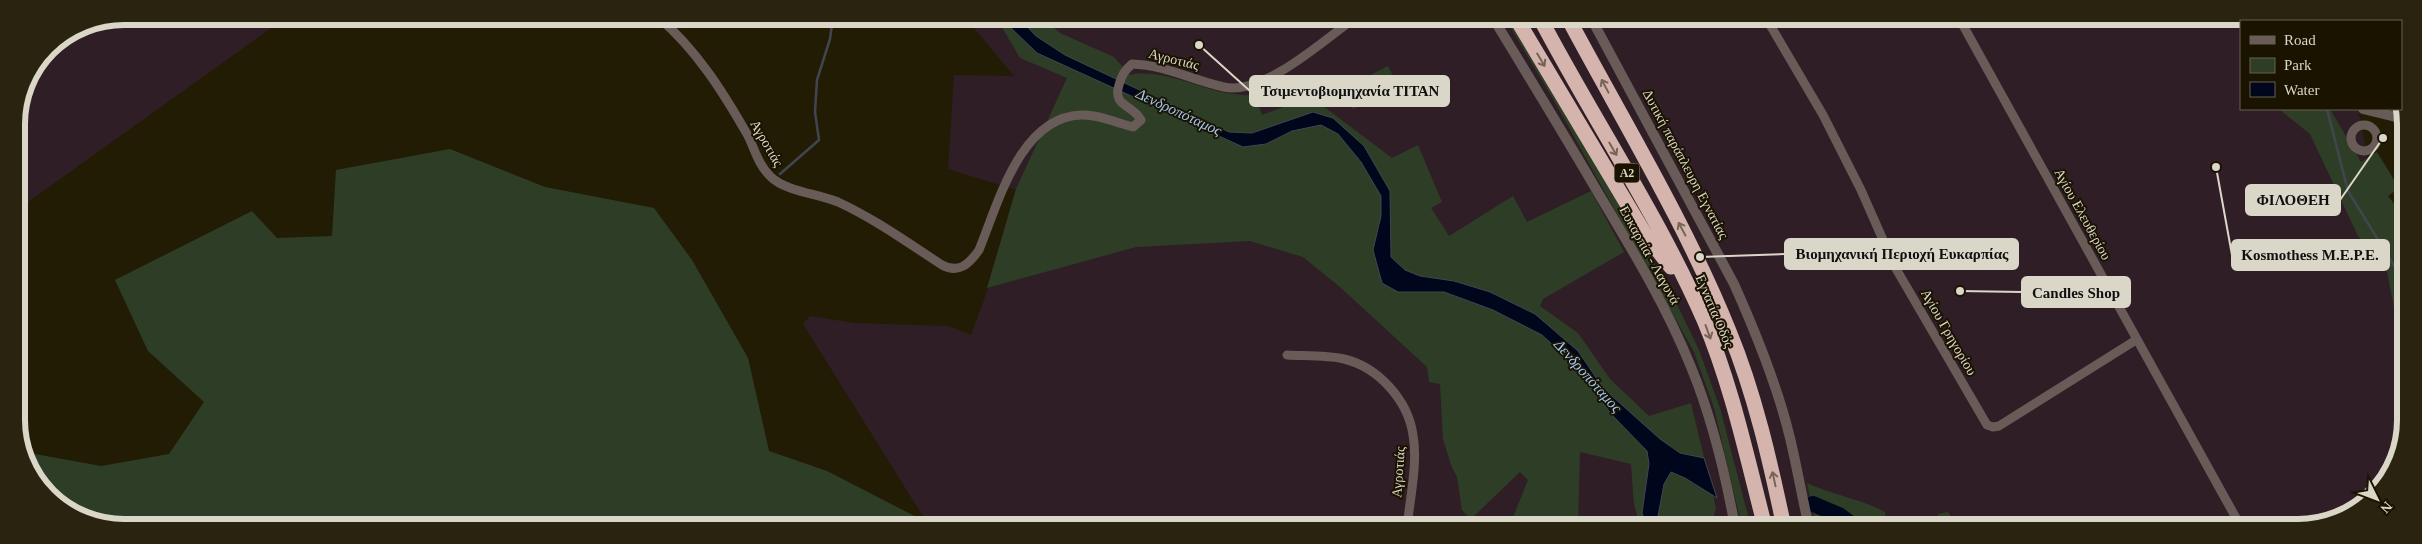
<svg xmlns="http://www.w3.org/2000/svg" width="2422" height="544" font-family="Georgia,serif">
  <rect width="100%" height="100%" fill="#231c05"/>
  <!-- industrial -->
  <g fill="#2f1e26">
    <polygon points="124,16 288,16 17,210 16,117 27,76 48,48 83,24"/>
    <polygon points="965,17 2319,18 2325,21 2241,21 2241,109 2358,109 2375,194 2404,227 2404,441 2369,501 2305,528 929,526 803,324 810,316 855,323 949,326 971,335 986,294 1016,190 948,169 954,75 1014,76"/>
  </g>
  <!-- green -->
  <g fill="#2e3e26">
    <path d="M996,17H1042L1060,33L1114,57L1130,75C1158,69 1190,84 1217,91C1229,94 1242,95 1255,96L1262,115L1311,97L1392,158L1418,145L1442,202L1431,208L1449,236L1513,196L1527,222L1591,191L1624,252L1543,299L1540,306L1578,333L1610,379L1649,416L1691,403L1716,508L1712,522L1702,527H1641L1634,505L1631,464L1580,452L1578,527H1509L1528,480L1520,472L1471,519L1462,510L1457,477L1451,465L1443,439L1440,384L1429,382L1427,367L1340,287L1303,257L1250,241L1136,247L987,288L1016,189L1067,78L1020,58Z"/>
    <polygon points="1505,18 1511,18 1670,290 1699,350 1720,408 1751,527 1742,527 1714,408 1694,352 1553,99"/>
    <polygon points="2249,18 2300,18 2301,21 2250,21"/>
    <polygon points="1388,66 1398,86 1353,109 1343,89"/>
    <polygon points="2279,109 2330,109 2361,162 2377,152 2399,188 2388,196 2404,216 2404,361 2387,271 2358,236 2310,134"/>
    <polygon points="450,149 545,187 654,208 692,260 748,358 769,451 827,471 934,526 103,526 48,496 24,452 101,466 169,454 204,402 148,351 115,280 252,211 277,238 332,236 336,170"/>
    <path d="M1807,483C1833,495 1861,499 1885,512L1886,526L1890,527H1816Z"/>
    <polygon points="1948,512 1954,522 1950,527 1936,527 1938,514"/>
  </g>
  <!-- water -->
  <polygon fill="#00071c" stroke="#414550" points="1003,17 1018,17 1036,36 1065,55 1229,132 1252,133 1313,112 1333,118 1364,146 1390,191 1391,257 1405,270 1420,276 1454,281 1490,292 1535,314 1578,351 1603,388 1660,439 1680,453 1704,458 1717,498 1685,478 1671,472 1664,484 1656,527 1646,527 1642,513 1649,464 1647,451 1612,415 1575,365 1542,335 1493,310 1444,292 1398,292 1382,283 1373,250 1381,216 1381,196 1361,162 1338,134 1321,125 1292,131 1266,144 1243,147 1037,53 1008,25"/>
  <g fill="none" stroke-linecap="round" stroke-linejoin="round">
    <!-- stream -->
    <g stroke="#414550" stroke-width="2.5">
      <polyline points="2285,18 2285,21"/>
      <polyline points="2327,109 2348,191 2404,282"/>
      <polyline points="780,174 819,140 815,112 817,80 830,39 833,17"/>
    </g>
    <!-- river -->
    <polyline stroke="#00071c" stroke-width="16" points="1813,504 1839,515 1855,527"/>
    <!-- minor -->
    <g stroke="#685b58" stroke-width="9">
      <path d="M658,17C696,49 723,92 747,134C755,149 758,165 771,177C785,191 819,194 838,202C875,219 908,243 942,265C959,274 969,264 979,250C998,204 1020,117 1081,115C1097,114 1117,123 1133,127L1141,120C1133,104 1112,107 1119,85C1122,75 1124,71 1132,64C1165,65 1192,80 1224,87C1263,96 1324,40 1356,17"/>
      <polyline points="1766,18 1823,115 1861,190 1895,267 1987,425 1993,427 1999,426 2136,340"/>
      <polyline points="1959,18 2241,527"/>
      <polyline points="47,49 49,47"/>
      <circle cx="2364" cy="138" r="13"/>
      <path d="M1287,355C1305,356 1326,355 1344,359C1378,367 1408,400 1413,435C1418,462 1410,499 1407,527"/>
    </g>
    <!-- tertiary -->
    <g stroke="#685b58" stroke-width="10">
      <path d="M1493,18C1529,77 1565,136 1600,196C1633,251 1667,307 1691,367C1712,418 1725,472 1735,527"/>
      <path d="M1591,18L1734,284C1756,333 1777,384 1790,438C1797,467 1802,497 1809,527"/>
      <polyline points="2308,18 2308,21"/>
      <polyline points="2363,109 2404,119"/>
    </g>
    <!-- motorway -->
    <g stroke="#d4b4ac" stroke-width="15">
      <polyline points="1516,18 1645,234 1671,267"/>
      <path d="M1540,18C1593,119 1658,215 1704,320C1732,386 1747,458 1765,527"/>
      <path d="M1568,18C1623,121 1685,222 1729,331C1755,394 1770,461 1784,527"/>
    </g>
  </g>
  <!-- one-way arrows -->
  <defs><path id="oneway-shaft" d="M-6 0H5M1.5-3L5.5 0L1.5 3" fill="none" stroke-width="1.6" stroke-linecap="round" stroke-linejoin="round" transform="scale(1.25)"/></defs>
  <g stroke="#776456">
    <use href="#oneway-shaft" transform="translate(1541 60) rotate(59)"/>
    <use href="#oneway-shaft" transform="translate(1605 86) rotate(-118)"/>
    <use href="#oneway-shaft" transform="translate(1613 149) rotate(60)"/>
    <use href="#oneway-shaft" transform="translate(1682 229) rotate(-118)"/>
    <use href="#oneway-shaft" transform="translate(1708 332) rotate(70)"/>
    <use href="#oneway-shaft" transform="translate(1774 479) rotate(-102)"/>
  </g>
  <g text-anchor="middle" stroke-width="4" stroke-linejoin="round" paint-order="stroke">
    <!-- shield labels -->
    <rect fill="#1a1300" stroke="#a09c8c" stroke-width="1" x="1614.5" y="163.5" width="25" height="19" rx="4"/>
    <g font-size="12" font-weight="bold" fill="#dad6c8">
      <text x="1627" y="177">Α2</text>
    </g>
    <!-- street labels -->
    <g font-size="14" fill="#dad6c8" stroke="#1a1300">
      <text transform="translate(1174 59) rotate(14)" y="5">Αγροτιάς</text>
      <text transform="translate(767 143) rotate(60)" y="5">Αγροτιάς</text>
      <text transform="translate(1686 164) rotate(62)" y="5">Δυτική παράπλευρη Εγνατίας</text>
      <text transform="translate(2083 214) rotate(61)" y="5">Αγίου Ελευθερίου</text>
      <text transform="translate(1650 255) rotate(61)" y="5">Ευκαρπία - Λαγυνά</text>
      <text transform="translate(1715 311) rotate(67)" y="5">Εγνατία Οδός</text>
      <text transform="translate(1949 332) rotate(60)" y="5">Αγίου Γρηγορίου</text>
      <text transform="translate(1398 472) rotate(-86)" y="5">Αγροτιάς</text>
    </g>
    <!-- water labels -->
    <g font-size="15" font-style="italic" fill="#9ec8f6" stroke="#1a1300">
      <text transform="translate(1179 112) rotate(25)" y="5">Δενδροπόταμος</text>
      <text transform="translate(1588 376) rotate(48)" y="5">Δενδροπόταμος</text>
    </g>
  </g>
  <!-- crop -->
  <path d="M0 0H2422V544H0ZM124 25H2298A99 99 0 0 1 2397 124V420A99 99 0 0 1 2298 519H124A99 99 0 0 1 25 420V124A99 99 0 0 1 124 25Z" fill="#292310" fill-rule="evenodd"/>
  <path fill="none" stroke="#dad6c8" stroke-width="6" d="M124 25H2298A99 99 0 0 1 2397 124V420A99 99 0 0 1 2298 519H124A99 99 0 0 1 25 420V124A99 99 0 0 1 124 25Z"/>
  <!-- callouts -->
  <path fill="none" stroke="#dad6c8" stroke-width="2" d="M1199 45L1250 91M2383 138L2340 200M1700 257L1785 254M2216 167L2232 255M1960 291L2022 292"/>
  <g fill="#dad6c8" stroke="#1a1300" stroke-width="2">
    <circle cx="1199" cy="45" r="5"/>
    <circle cx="2383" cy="138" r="5"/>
    <circle cx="1700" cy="257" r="5"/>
    <circle cx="2216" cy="167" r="5"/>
    <circle cx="1960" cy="291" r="5"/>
  </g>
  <g fill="#dad6c8" stroke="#dad6c8" stroke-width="2">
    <rect x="1250" y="76" width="199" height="30" rx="5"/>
    <rect x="2246" y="185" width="94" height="30" rx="5"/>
    <rect x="1785" y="239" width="233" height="30" rx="5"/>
    <rect x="2232" y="240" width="157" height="30" rx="5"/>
    <rect x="2022" y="277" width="108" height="30" rx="5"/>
  </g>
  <g font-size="15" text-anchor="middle" font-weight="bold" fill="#111">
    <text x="1350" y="96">Τσιμεντοβιομηχανία ΤΙΤΑΝ</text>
    <text x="2293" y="205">ΦΙΛΟΘΕΗ</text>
    <text x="1902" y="259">Βιομηχανική Περιοχή Ευκαρπίας</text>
    <text x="2310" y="260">Kosmothess M.E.P.E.</text>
    <text x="2076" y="298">Candles Shop</text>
  </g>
  <!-- legend -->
  <rect x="2240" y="20" width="162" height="90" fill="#1a1300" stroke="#676150"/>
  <rect x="2250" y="36" width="25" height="8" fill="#685b58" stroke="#676150"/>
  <text x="2284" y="45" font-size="15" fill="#dad6c8">Road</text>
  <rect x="2250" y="58" width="25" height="15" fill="#2e3e26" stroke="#676150"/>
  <text x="2284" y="70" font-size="15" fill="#dad6c8">Park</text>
  <rect x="2250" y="82" width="25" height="15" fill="#00071c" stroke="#676150"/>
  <text x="2284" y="95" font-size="15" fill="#dad6c8">Water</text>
  <!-- north arrow -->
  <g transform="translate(2377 499) rotate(132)" stroke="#1a1300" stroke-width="4" paint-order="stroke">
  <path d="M0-4L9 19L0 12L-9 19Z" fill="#dad6c8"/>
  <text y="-8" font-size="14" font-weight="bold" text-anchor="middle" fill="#dad6c8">N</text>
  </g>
</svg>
